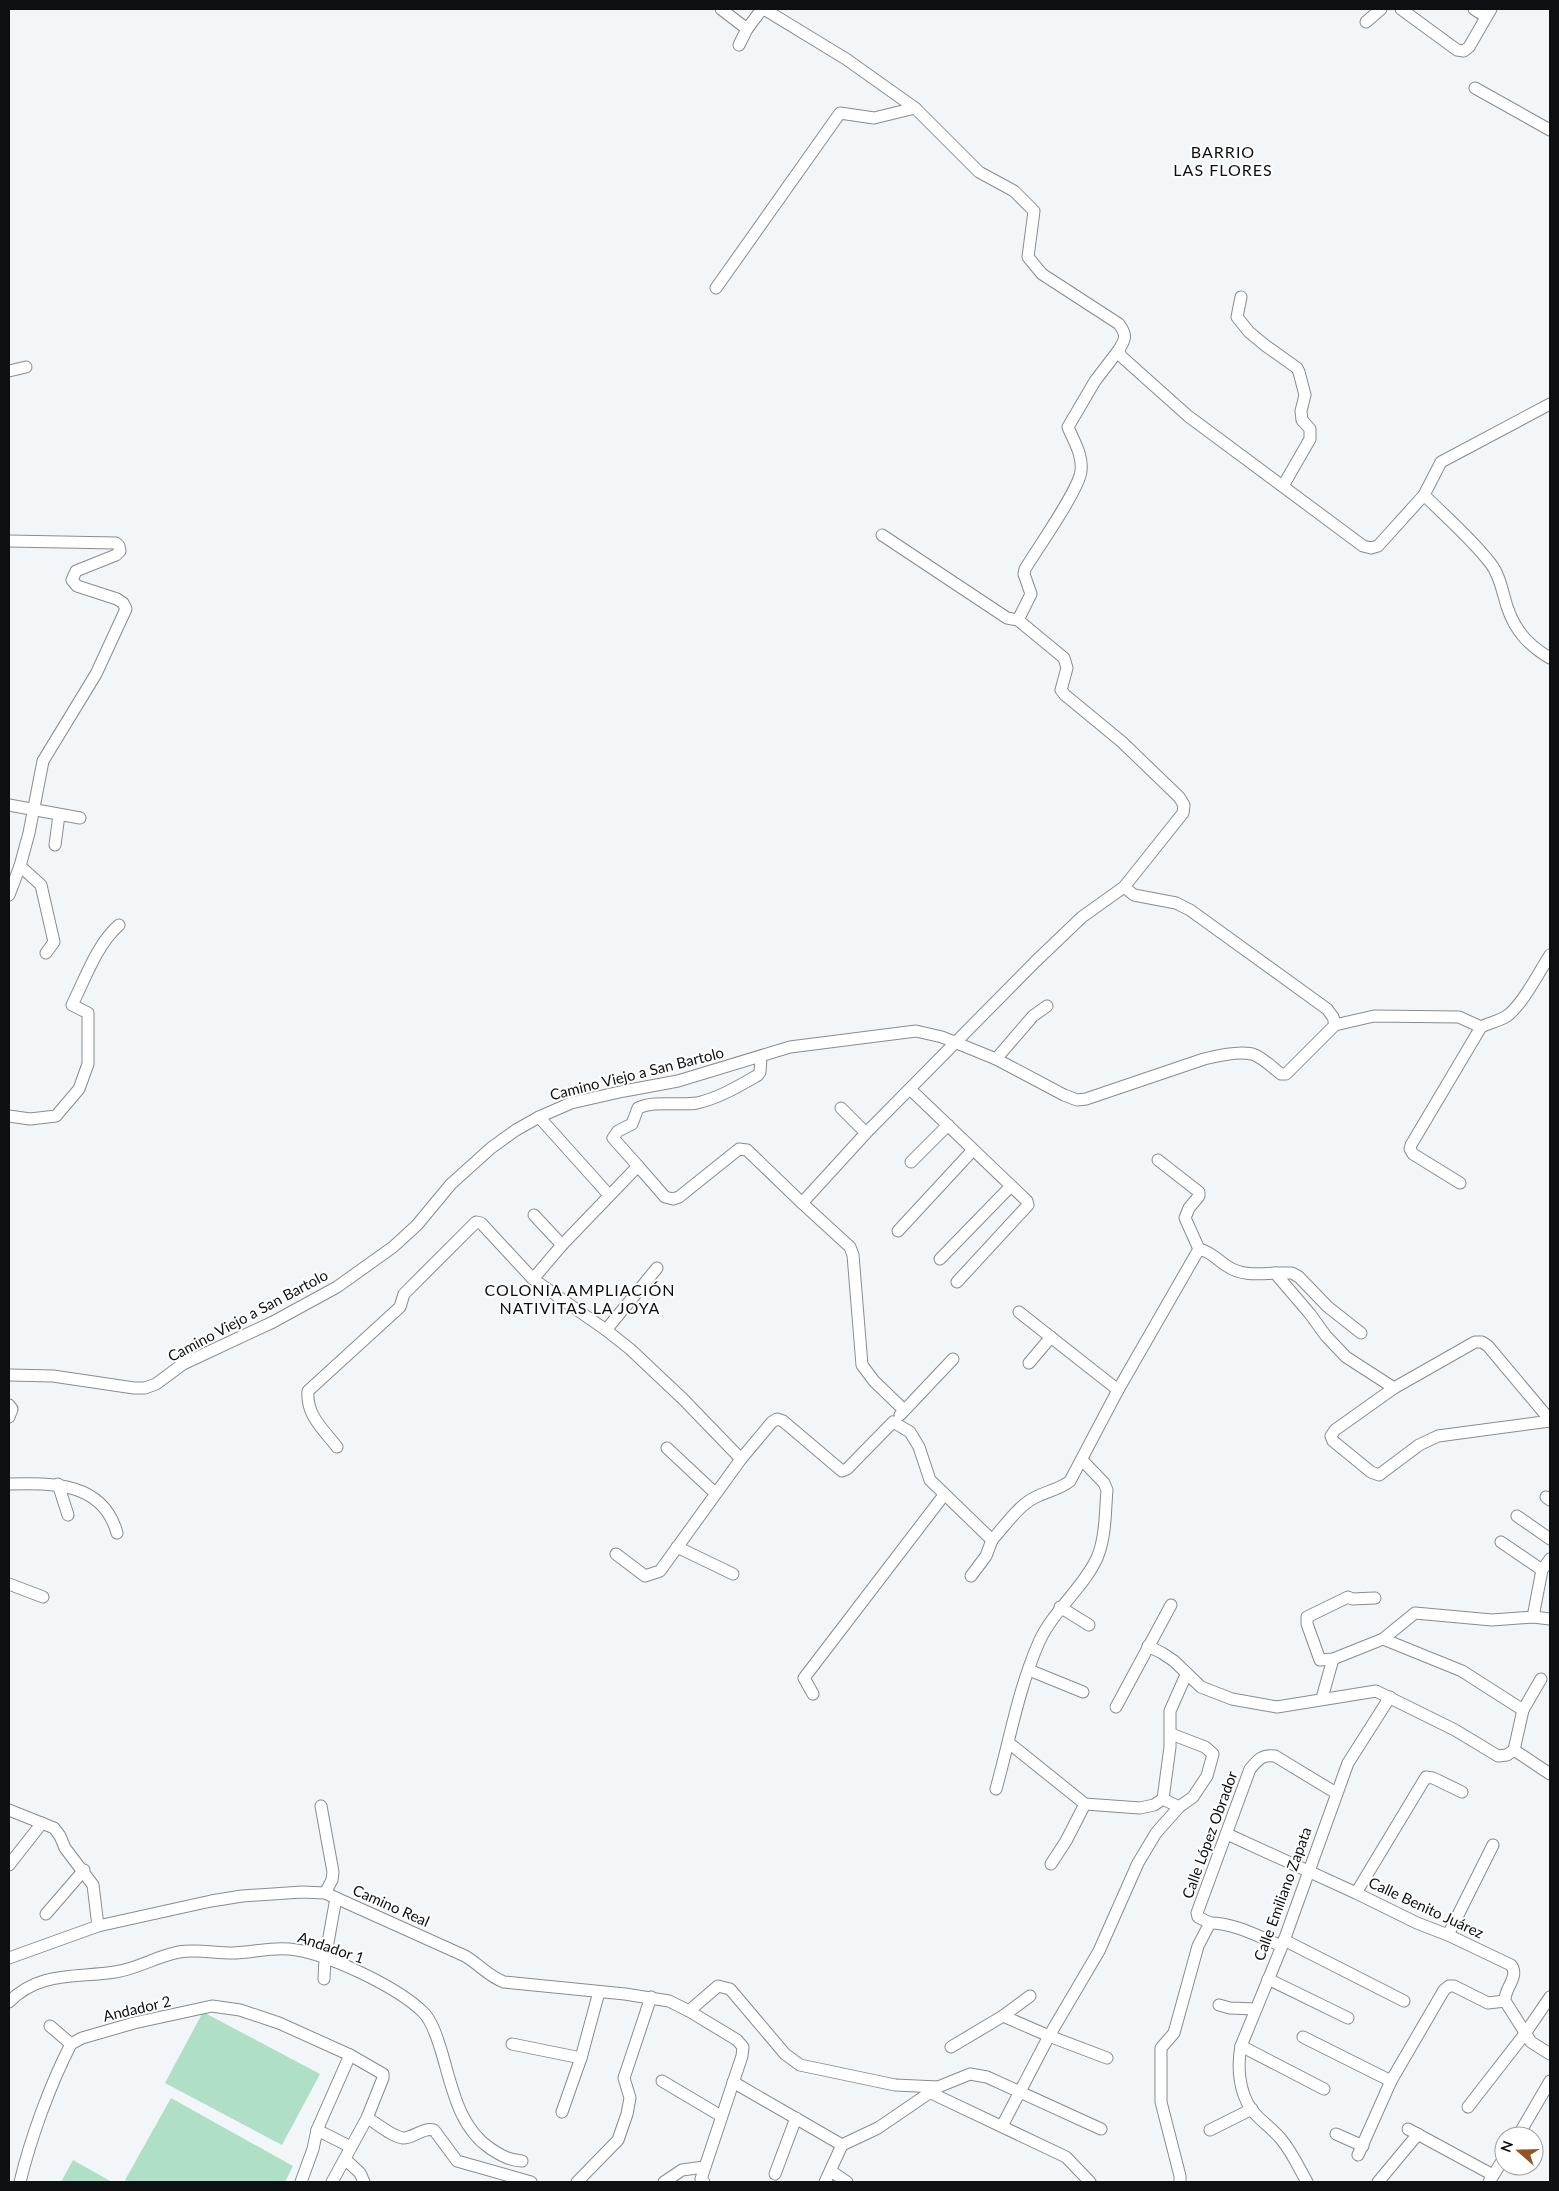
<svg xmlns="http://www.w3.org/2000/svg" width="1559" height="2191" font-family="Lato,sans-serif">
  <rect width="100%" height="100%" fill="#f3f6f9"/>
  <!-- green -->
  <g fill="#afdfc6">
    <polygon points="203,2012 320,2074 282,2145 165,2083"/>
    <polygon points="171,2098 293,2166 285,2182 129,2182 125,2180"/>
    <polygon points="73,2160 112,2182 61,2182"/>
  </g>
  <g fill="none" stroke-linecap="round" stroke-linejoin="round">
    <defs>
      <g id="minor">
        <polyline points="721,9 747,29 762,9"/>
        <polyline points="764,9 846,59 915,108"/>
        <polyline points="1401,9 1457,50 1464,51 1469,47 1491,9"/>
        <polyline points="1474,9 1486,17"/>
        <polyline points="1366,22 1381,9"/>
        <polyline points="739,45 747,29"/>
        <polyline points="1475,88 1550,130"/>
        <path d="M716,288L840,113L874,118L915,108L979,172L1014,191L1034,211L1028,257L1042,274L1119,324C1127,335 1126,339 1118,351L1122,357L1188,416L1363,546L1371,548L1378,546L1424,495"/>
        <polyline points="1241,297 1237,317 1249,332 1266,346 1297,368 1299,372 1305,395 1301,411 1302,420 1310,429 1310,439 1283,486"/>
        <path d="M1118,351L1095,381L1068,427C1074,442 1083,455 1081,471C1079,490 1037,549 1025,569L1024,574L1031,594L1018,620L1064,658L1067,668L1061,690L1065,695L1122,742L1179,797L1184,805L1183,813L1124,887L1134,895L1176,903L1190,910L1327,1009L1333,1017L1335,1025"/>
        <polyline points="9,371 26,367"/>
        <path d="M1550,404L1441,462L1424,495C1446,517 1472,539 1491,564C1498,573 1501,585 1504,596C1511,625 1524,643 1550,658"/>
        <polyline points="882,535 1007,618 1018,620"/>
        <polyline points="9,541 116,543 119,546 120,551 116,555 76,571 72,580 77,586 117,599 123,603 126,609 96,674 43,761 29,833 20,866 41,885 54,942 46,953"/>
        <polyline points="9,805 80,818"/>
        <polyline points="55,845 59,815"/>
        <polyline points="9,895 20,866"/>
        <polyline points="996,1059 1033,1016 1047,1006"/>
        <polyline points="911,1090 1027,1201 1028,1205 957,1282"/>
        <polyline points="841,1108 866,1133"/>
        <path d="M9,1116L30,1119L56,1116L79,1089L88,1064V1013L72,1005C85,979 97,944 119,925"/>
        <polyline points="539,1117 609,1195"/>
        <polyline points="1158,1160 1199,1192 1199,1196 1189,1208 1185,1218 1199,1249"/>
        <polyline points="911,1162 948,1125"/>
        <path d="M638,1166L613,1138L618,1131L632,1124L638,1108C655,1100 678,1106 697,1103C719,1098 739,1086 758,1075L760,1072L761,1057"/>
        <polyline points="1460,1183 1413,1154 1410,1149 1411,1145 1481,1027"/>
        <polyline points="802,1203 850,1247 853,1255 862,1365 874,1381 904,1410"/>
        <polyline points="534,1215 562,1245"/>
        <polyline points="898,1231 973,1150"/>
        <polyline points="940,1259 1011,1186"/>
        <polyline points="1275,1273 1292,1273 1299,1277 1328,1307 1361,1333"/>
        <polyline points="533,1279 562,1245 638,1166 665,1197 673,1199 679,1197 739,1149 747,1150 802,1203 866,1133 1036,961 1082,917 1124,887"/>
        <polyline points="1019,1312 1118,1390"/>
        <polyline points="606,1330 657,1268"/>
        <polyline points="1029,1363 1051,1337"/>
        <path d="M9,1375L53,1376L134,1388H145L156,1384L183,1364L273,1322L337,1287L393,1247L417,1225L451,1184L491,1148L516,1130L539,1117L571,1103L624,1091L678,1081L790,1047L916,1031L942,1037L996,1059L1064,1095L1077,1100L1086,1099L1204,1059C1216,1056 1243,1050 1255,1055C1264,1059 1273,1068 1281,1074H1286L1335,1025L1374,1016L1459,1017L1481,1027C1489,1023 1499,1021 1507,1016C1523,1004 1539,972 1550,955"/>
        <polyline points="9,1405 12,1409 9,1417"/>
        <polyline points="900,1415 953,1359"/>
        <polyline points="1550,1420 1488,1346 1482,1342 1475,1342 1394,1388 1335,1430 1331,1436 1333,1441 1371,1472 1379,1475 1419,1445 1438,1436 1550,1421"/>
        <path d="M337,1447C323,1429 306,1415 308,1391L400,1307L404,1294L476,1222L481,1223L533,1279L606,1330L630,1349L683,1399L741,1459L772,1422L777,1419L783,1421L842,1471L847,1469L893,1422L910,1432L919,1447L930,1480L992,1540C1004,1527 1018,1506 1034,1498C1046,1491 1059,1490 1070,1481L1118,1390L1199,1249C1212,1252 1217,1260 1227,1266C1241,1276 1259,1274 1275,1273L1310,1314L1326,1336L1346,1357L1394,1388"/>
        <polyline points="667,1448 715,1493"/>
        <path d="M9,1484C53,1483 103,1482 117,1533"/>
        <polyline points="58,1484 68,1515"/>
        <polyline points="1546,1497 1550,1500"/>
        <polyline points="1517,1516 1550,1539"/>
        <polyline points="1501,1542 1542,1570"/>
        <polyline points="677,1547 733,1574"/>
        <polyline points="616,1554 645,1576 660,1571 741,1459"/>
        <polyline points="971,1576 986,1556 992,1540"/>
        <polyline points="9,1584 43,1597"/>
        <polyline points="1375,1598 1352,1599 1348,1597 1307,1617 1307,1624 1320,1660 1333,1659 1383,1639 1415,1613 1492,1620 1533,1617 1550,1619"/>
        <polyline points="1060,1607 1089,1625"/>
        <polyline points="1533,1617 1542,1570 1550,1559"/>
        <polyline points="1383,1639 1462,1671 1523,1710"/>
        <polyline points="1148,1646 1162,1653 1174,1661 1201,1687 1232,1699 1277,1707 1376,1691 1455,1730 1498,1756 1507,1755 1514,1750"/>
        <polyline points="1029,1670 1083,1692"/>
        <polyline points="813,1694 804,1678 944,1495"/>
        <polyline points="1322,1698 1333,1659"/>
        <polyline points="1116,1707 1171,1605"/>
        <polyline points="1009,1743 1085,1804 1140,1808 1154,1805 1163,1799 1179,1807"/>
        <polyline points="1514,1750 1523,1710 1541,1679"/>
        <polyline points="1514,1750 1550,1774"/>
        <path d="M996,1789C1010,1739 1018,1690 1039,1642C1053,1611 1084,1587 1097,1558C1106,1537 1105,1512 1107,1490L1104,1483L1082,1460"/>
        <polyline points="1163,1799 1170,1747 1170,1711 1186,1675"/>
        <polyline points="321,1806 333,1872 332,1880 325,1893"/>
        <polyline points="9,1810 54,1828 60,1836 65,1848 93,1885 98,1926"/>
        <path d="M1227,1834L1356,1893L1417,1923L1448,1935L1511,1965C1520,1977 1504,1988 1505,2001L1531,2042L1550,2054"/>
        <polyline points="1051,1864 1066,1841 1085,1804"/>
        <polyline points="9,1865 42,1823"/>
        <polyline points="1356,1893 1426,1777 1433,1778 1462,1792"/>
        <polyline points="46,1914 84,1870"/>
        <path d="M1210,1923C1235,1923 1259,1937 1282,1946"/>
        <polyline points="1448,1935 1493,1845"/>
        <polyline points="1284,1940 1404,2001"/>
        <path d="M9,1958L98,1926L211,1901L242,1896L302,1892L325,1893L465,1956C479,1964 489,1977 504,1982L625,1994L669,2001L689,2011L737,2040L743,2047L742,2056L701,2179L704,2182"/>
        <polyline points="324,1979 325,1959 336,1898"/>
        <polyline points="1268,1979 1348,2018"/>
        <path d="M9,2002C39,1971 76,1978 115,1972C137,1969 157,1956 179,1952C196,1949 215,1953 232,1953C251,1953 270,1947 289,1949C325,1952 398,1987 424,2013C433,2023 437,2038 441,2050C452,2086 458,2127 491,2149C502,2156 509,2160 522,2161"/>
        <polyline points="1219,2005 1230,2008 1255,2009"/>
        <polyline points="689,2011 718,1986 730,1989 785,2054 800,2065 895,2085 938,2087"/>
        <polyline points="1003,2016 1049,2036 1107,2058"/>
        <polyline points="50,2026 71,2044"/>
        <polyline points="1303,2037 1391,2081"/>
        <polyline points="512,2044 581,2058"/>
        <polyline points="1241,2046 1324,2089"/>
        <polyline points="951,2047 1003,2016 1030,1996"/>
        <polyline points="662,2081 721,2116"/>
        <polyline points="733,2082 842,2145"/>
        <polyline points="931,2093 1066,2157 1090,2182"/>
        <polyline points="1468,2107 1524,2035 1550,1997"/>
        <polyline points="562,2112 581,2058 599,1992"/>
        <path d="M367,2118C377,2123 392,2137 403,2138C414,2138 423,2127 434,2130L457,2161L531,2182"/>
        <polyline points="1002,2126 1049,2036 1099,1951 1138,1863 1156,1833 1179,1807 1193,1797 1207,1776 1213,1754 1205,1747 1171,1734"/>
        <polyline points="1408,2129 1493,2175"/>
        <polyline points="317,2130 351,2147"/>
        <polyline points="1210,2130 1252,2109"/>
        <polyline points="1336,2134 1363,2146"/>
        <polyline points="1518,2136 1550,2081"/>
        <polyline points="842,2145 878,2128 938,2087 970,2074 987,2077 1101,2129"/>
        <polyline points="1358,2155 1391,2081 1444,1990 1449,1986 1454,1986 1488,2003 1505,2001"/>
        <polyline points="345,2159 360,2173 364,2182"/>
        <polyline points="831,2171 847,2182"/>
        <polyline points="775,2174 796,2118"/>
        <path d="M20,2182C31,2137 50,2085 71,2044L82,2038L134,2023L212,2006L240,2010L279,2023L350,2055L383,2074V2078L367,2118L332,2182"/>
        <polyline points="301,2182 313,2149 317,2130 350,2055"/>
        <polyline points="577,2182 618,2140 627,2114 630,2098 624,2078 651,1997"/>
        <polyline points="664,2182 682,2170 704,2167"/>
        <polyline points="825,2182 842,2145"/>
        <path d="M1180,2182V2176L1161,2102V2048L1174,2033L1198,1946L1210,1923L1198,1917L1197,1913L1250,1769C1258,1760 1262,1754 1275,1756L1336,1793"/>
        <path d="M1307,2182C1299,2168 1292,2152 1281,2139C1272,2128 1259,2120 1251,2109C1239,2091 1237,2067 1241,2046L1282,1946L1348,1763L1390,1697"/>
        <polyline points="1378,2182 1418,2134"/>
        <polyline points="1489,2182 1504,2158"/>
      </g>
    </defs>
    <!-- minor casing -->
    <use href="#minor" stroke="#898c8f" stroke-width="13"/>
    <!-- minor -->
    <use href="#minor" stroke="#fff" stroke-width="11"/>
  </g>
  <g text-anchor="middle" stroke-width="4" stroke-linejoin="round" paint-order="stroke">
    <!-- street labels -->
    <g font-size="15" fill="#0e0f10" stroke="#fff">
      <text transform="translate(637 1074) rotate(-14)" y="5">Camino Viejo a San Bartolo</text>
      <text transform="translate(248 1316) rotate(-28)" y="5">Camino Viejo a San Bartolo</text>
      <text transform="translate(1210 1835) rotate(-70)" y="5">Calle López Obrador</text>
      <text transform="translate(1283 1894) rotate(-70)" y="5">Calle Emiliano Zapata</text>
      <text transform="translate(391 1906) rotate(24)" y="5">Camino Real</text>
      <text transform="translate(1426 1908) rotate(25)" y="5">Calle Benito Juárez</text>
      <text transform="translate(331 1948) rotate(19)" y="5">Andador 1</text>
      <text transform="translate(137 2009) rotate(-13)" y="5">Andador 2</text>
    </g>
    <!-- neighbourhood labels -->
    <g font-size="16" letter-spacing="1" fill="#0e0f10" stroke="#fff">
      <text x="1223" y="158">BARRIO<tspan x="1223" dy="18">LAS FLORES</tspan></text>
      <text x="580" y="1296">COLONIA AMPLIACIÓN<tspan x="580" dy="18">NATIVITAS LA JOYA</tspan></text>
    </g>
  </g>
  <!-- border -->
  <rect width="1559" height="2191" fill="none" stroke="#0e0f10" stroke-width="20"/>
  <!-- north arrow -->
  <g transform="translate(1519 2151) rotate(290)"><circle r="24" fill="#ffffff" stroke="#9f9f9f"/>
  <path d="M0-4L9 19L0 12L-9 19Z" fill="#965224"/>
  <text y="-8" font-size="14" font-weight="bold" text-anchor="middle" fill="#0e0f10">N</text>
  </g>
</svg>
